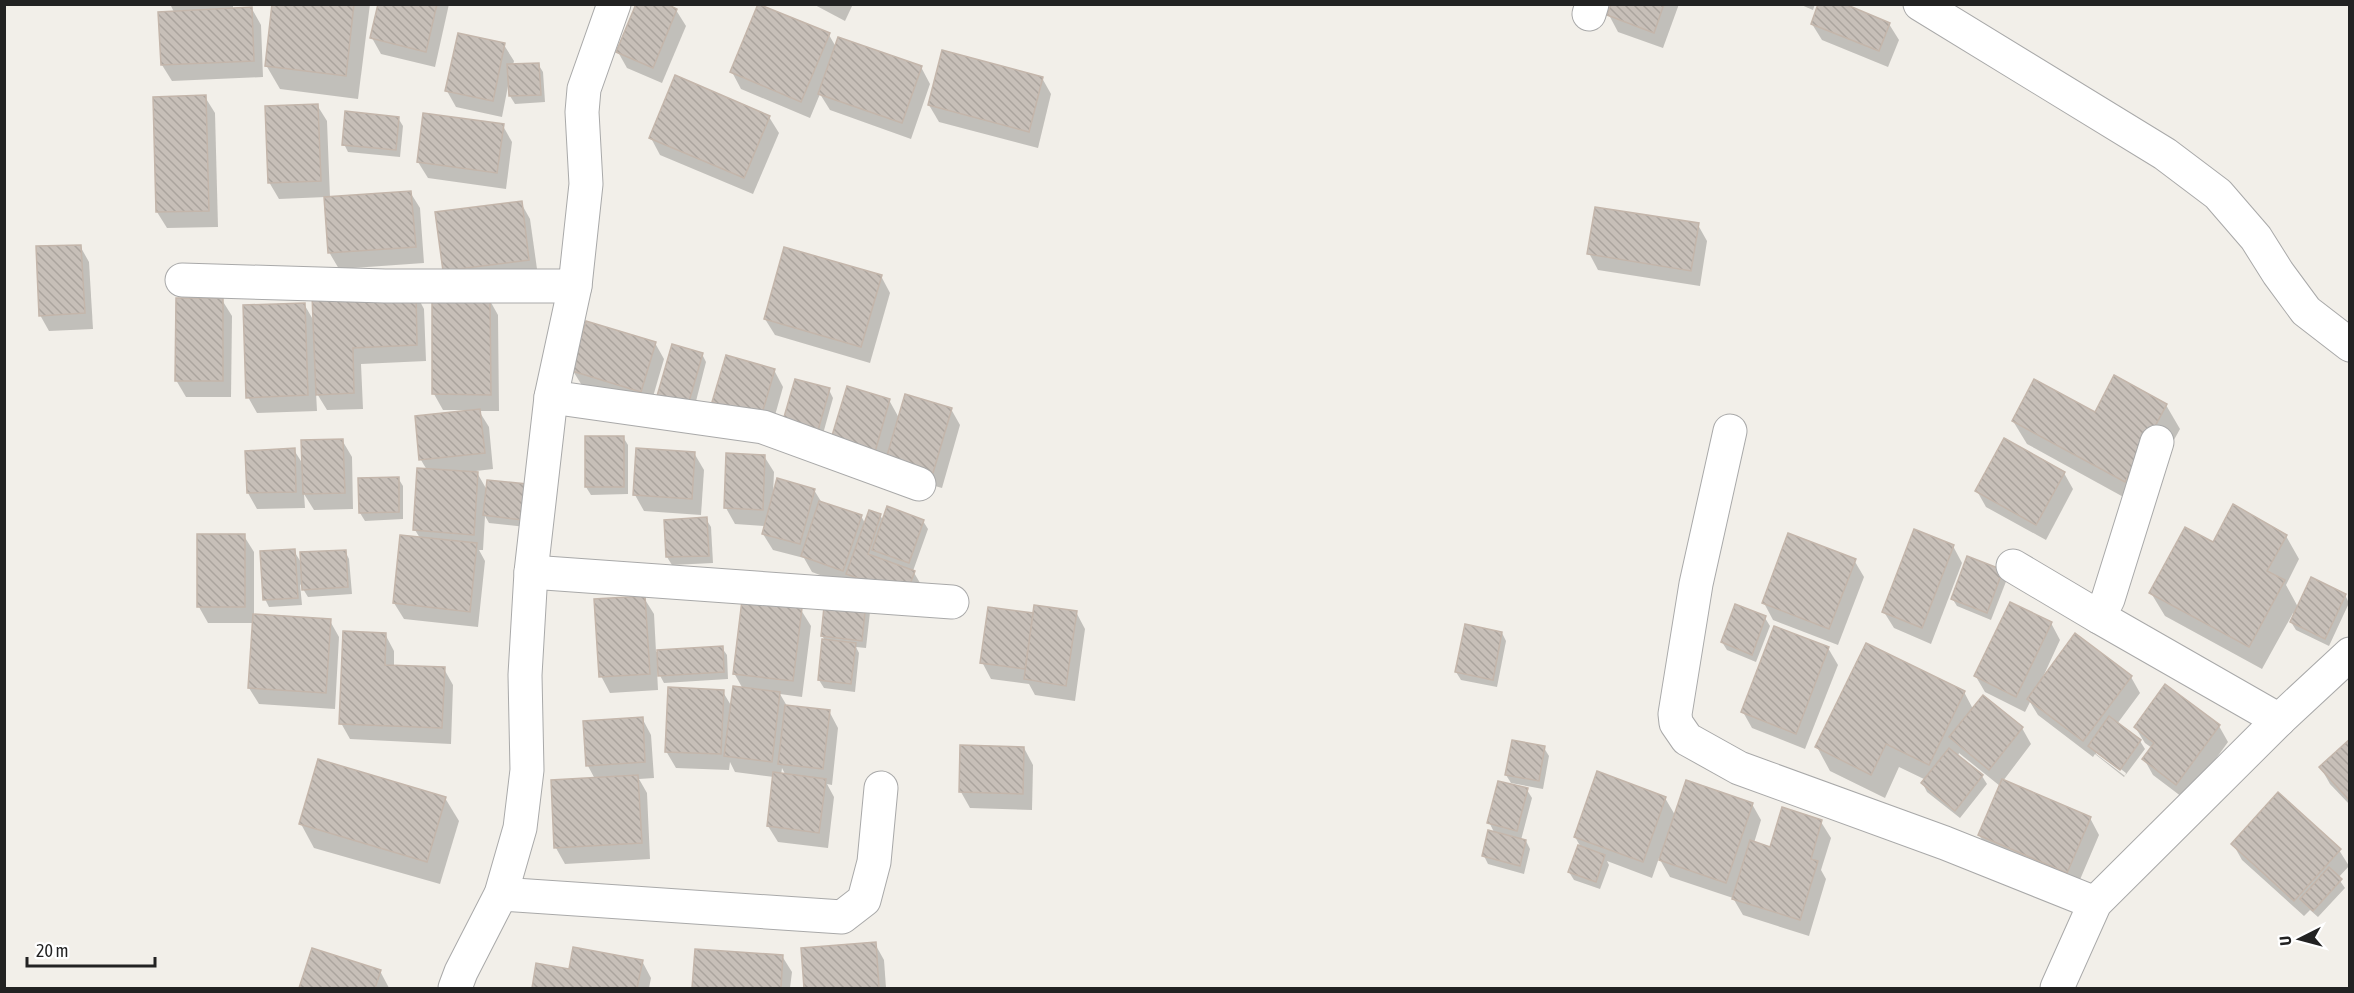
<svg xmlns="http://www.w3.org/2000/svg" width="2354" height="993" viewBox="0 0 2354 993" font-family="'Asap Condensed',sans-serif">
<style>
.shadow{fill:#0003;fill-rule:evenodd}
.building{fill:url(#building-back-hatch);stroke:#c4b6ab;stroke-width:1.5}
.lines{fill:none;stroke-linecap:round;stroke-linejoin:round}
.minor-casing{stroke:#a9a9a9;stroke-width:35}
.minor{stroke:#fff;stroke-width:33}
</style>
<defs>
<pattern id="building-back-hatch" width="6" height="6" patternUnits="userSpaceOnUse" patternTransform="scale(1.5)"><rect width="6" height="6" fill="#c7bfb8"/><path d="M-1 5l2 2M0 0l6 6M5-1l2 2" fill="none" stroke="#aba49e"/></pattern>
</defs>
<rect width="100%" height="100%" fill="#f2efe9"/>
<g class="shadow">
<path d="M170,4H233V10L252,9L261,25L263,77L172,81L162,65L174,12Z"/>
<path d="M274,4H370L358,99L280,89L266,65Z"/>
<path d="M380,4H449L435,67L381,54L372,38Z"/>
<path d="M813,4H853L845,21Z"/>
<path d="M1612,4H1679L1663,48L1618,32L1609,15Z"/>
<path d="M1799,4H1815L1813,10Z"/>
<path d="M676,10L686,26L662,83L627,68L618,52Z"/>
<path d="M1812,24H1889L1899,40L1888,67L1822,40Z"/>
<path d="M829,35L836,47L921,67L930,84L911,139L830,110L820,94L810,118L741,89L732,72Z"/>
<path d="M504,45L514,61L513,65L538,64L543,72L545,102L515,104L510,96L508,86L502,117L456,107L447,91Z"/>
<path d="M1042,78L1051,94L1038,148L939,122L929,105Z"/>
<path d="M205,97L215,113L218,227L167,228L157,212Z"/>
<path d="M317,105L327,121L330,198L410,192L420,208L424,263L339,269L329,252L326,197L279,199L269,182Z"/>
<path d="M769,117L779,133L753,194L660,155L651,138Z"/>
<path d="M398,118L403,126L400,157L348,152L344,144Z"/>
<path d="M503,126L512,142L506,189L428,178L418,162Z"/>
<path d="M521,203L530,219L538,276L444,270Z"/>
<path d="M1698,225L1707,241L1700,286L1598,270L1589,253Z"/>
<path d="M80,246L89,262L93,329L49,331L40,315Z"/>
<path d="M881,276L890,293L870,363L775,335L765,319Z"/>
<path d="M415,292L424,309L426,361L361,364L363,409L327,410L316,392L317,411L257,413L248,397L304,304L315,323Z"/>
<path d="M489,299L498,315L499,411H479L489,427L493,469L476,471L487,490L488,481L526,527L489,523L485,516L483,550H479L485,561L478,627L404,619L394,603L420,538L415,530L427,470L421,460L465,413L464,410H443L434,394Z"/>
<path d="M222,300L232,316L231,397H186L176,380Z"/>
<path d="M655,343L664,359L650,407L583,387L573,371Z"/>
<path d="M702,354L706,362L693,413L663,404Z"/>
<path d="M774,370L783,387L770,433L723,418L714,402Z"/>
<path d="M829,390L833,398L821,441L784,424Z"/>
<path d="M889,400L899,418L951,409L960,425L942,488L897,475L842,455Z"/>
<path d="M2166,405L2180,429L2138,505L2027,444L2013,421Z"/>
<path d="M623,437L628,445V494L591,495L586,487Z"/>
<path d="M342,440L352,457L353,509L314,510L304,494L305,508L257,509L248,493L246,452L294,450L304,466Z"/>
<path d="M694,453L704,470L701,515L644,511L635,495Z"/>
<path d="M764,456L774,472L773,494L814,490L822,503L861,516L865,523L880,515L884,522L923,521L928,529L913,571L923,588L852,587L812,572L804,558L773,550L763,534L765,526L735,524L726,508Z"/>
<path d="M2064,473L2073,489L2046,540L1986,507L1977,491Z"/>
<path d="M398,478L403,486V519L365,521L360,513Z"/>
<path d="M706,519L711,527L713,563L672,565L667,557L666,521Z"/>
<path d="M198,536H244L254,552V615L330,621L339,637L335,709L259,704L249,688L254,623H208L199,607Z"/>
<path d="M2286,536L2299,559L2286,585L2298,607L2345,595L2349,603L2329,646L2296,630L2291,622L2295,614L2293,613L2262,669L2165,616L2151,593Z"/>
<path d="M1953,546L1962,563L1931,644L1894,628L1884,612Z"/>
<path d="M294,551L302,564L345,551L349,559L352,594L308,597L300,584L302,605L269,607L265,599Z"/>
<path d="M1854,560L1864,577L1838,645L1773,620L1764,603Z"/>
<path d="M2002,571L2007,579L1991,620L1957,606L1952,598Z"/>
<path d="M644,598L654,614L656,652L722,648L727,655L728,679L664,683L657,670L658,690L610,693L601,676Z"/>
<path d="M826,599L870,612L866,648L856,647L859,653L855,692L824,688L819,680L825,641L822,635Z"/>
<path d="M801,610L811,626L802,697L780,694L787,706L829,711L838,728L832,785L827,784L834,797L828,848L778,842L768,826L774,777L735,772L730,762L729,770L676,768L666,751L723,692L732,707L743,689L734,673ZM782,768L786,776L781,775Z"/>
<path d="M1076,612L1085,629L1075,701L1035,695L1029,684L991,679L982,662L1035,614Z"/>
<path d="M1765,618L1770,626L1756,662L1727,650L1722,642Z"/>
<path d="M2051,623L2060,640L2042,679L2131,677L2140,693L2117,724L2140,741L2145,749L2124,777L2095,754L2093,757L2038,715L2030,702L2025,712L1985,692L1975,675ZM2096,750L2126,773L2125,776L2096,754Z"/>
<path d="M1502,633L1506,641L1497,687L1461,680L1456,672Z"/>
<path d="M385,634L394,651V667L444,669L453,685L451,744L350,739L341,723Z"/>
<path d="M1828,648L1838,665L1805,749L1752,728L1743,712Z"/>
<path d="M1964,692L1973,709L2022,728L2031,744L2003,781L2090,818L2099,835L2076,889L1989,851L1979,835L2000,786L1959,753L1958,756L1982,776L1987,784L1960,818L1927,792L1923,784L1926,780L1899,767L1885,798L1830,771L1817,747Z"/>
<path d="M642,718L651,735L654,778L639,779L647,793L650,859L565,864L556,848L552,781L595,779L588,766Z"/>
<path d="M2219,726L2228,742L2186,800L2153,775L2144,759L2152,748L2145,743L2135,727Z"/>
<path d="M2350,741V805L2330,784L2321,768Z"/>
<path d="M1024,748L1033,765L1032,810L970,808L961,792Z"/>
<path d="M1544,748L1549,756L1543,789L1511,783L1506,775Z"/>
<path d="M1527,790L1532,798L1521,840L1526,841L1530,849L1524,874L1488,864L1484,856L1495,834L1489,822Z"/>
<path d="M445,798L459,821L440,884L314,848L301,824Z"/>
<path d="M1665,798L1675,815L1752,804L1761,820L1754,843L1771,849L1821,822L1831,838L1821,870L1826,879L1809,936L1743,915L1733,898L1670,877L1659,858L1652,878L1607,861L1609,865L1600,889L1574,880L1569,872L1582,849L1575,837Z"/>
<path d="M2233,844L2339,850L2349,866L2338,878L2345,888L2318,917L2310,910L2304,916L2242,860Z"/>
<path d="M875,944L884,960L886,988H805L802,949Z"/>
<path d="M313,949L380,971L389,988H301Z"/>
<path d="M696,950L782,956L792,972L790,988H694Z"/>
<path d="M642,961L651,978L649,988H533L538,964L570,970Z"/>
</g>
<g class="building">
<path d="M272,4H354L346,76L265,66Z"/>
<path d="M378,4H437L426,52L370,38Z"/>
<path d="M636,4H667L677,9L653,68L616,52Z"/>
<path d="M758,4L830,33L801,102L730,72Z"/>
<path d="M1611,4H1664L1654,33L1607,15Z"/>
<path d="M1818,4H1845L1890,23L1879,51L1811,24Z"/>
<path d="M252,7L254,61L161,65L158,12Z"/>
<path d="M458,33L505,43L493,101L445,91Z"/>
<path d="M838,37L922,66L902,123L818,94Z"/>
<path d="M942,50L1043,77L1029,132L928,105Z"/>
<path d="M539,63L541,95L509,96L507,64Z"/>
<path d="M675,75L770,116L744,178L649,138Z"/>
<path d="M206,95L209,211L156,212L153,97Z"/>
<path d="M318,104L321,181L268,183L265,106Z"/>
<path d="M345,111L399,117L396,150L342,145Z"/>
<path d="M423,113L504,124L497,173L417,162Z"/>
<path d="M411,191L416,247L328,253L324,197Z"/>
<path d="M522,201L529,260L443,271L435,212Z"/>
<path d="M1595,207L1699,223L1691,271L1587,254Z"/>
<path d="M81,245L85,313L39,316L36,246Z"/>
<path d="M784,247L882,275L861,347L764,319Z"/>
<path d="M416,291L417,345L353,348L354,393L316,395L312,295Z"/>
<path d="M490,297L491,395L432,394V298Z"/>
<path d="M176,298H223V381H175Z"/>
<path d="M305,303L308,395L246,398L243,305Z"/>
<path d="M586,321L656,342L641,392L572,371Z"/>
<path d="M672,344L703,353L688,405L657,396Z"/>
<path d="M726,355L775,369L761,417L712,402Z"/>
<path d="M2114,375L2167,404L2125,482L2012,421L2034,379L2095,412Z"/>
<path d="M795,379L830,388L817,434L782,424Z"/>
<path d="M847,386L890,399L875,452L831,439Z"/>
<path d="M905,394L952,408L933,473L886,459Z"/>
<path d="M480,409L485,453L419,460L415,416Z"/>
<rect x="585" y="436" width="39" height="51"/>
<path d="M2004,438L2065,472L2036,525L1975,491Z"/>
<path d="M343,439L345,493L303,494L301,440Z"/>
<path d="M295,448L296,492L247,493L245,451Z"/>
<path d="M636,448L695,452L692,499L633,495Z"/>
<path d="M726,453L765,455L763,510L724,508Z"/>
<path d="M417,468L478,472L474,535L413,530Z"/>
<path d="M399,477V512L359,513L358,478Z"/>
<path d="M777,478L815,489L800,544L762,534Z"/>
<path d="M487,480L527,484L522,520L483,515Z"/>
<path d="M819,501L862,515L843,571L801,556Z"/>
<path d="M2233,504L2287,535L2267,571L2285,580L2249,647L2149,593L2185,527L2213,542Z"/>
<path d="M887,506L924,520L909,563L872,550Z"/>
<path d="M869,510L881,514L868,554L915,571L906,595L846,574Z"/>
<path d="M707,517L709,556L666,557L664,520Z"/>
<path d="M1914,529L1954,545L1922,628L1882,612Z"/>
<path d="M1788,533L1856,559L1829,629L1762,603Z"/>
<rect x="197" y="534" width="48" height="73"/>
<path d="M400,535L477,543L470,612L393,603Z"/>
<path d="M295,549L298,598L263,600L260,551Z"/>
<path d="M346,550L348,587L302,590L300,552Z"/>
<path d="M1967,556L2003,570L1987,613L1951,599Z"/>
<path d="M2311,577L2346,594L2325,639L2290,622Z"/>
<path d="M645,596L650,674L599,677L594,599Z"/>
<path d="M825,597L866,602L862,641L821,636Z"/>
<path d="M742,600L802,608L793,681L733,674Z"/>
<path d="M2010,602L2052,622L2016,697L1974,676Z"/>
<path d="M1735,604L1766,616L1752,655L1721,642Z"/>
<path d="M1034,605L1077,611L1066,686L1024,679Z"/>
<path d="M988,607L1033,613L1025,669L980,663Z"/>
<path d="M253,614L331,619L326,693L248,688Z"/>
<path d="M1465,624L1502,632L1493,680L1455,672Z"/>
<path d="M1774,626L1829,647L1796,734L1741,712Z"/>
<path d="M343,631L386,633L385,665L445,667L442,728L339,724Z"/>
<path d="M2075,633L2132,676L2083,741L2027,699Z"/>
<path d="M822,639L856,643L851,684L818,680Z"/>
<path d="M1866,643L1965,691L1929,765L1886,744L1871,775L1815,747Z"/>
<path d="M723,646L724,672L658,676L657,650Z"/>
<path d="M2165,684L2220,725L2176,785L2142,759L2154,743L2134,727Z"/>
<path d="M733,686L780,692L772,762L724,756Z"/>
<path d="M668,687L724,690L721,754L665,752Z"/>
<path d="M1983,695L2023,727L1989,770L1949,737Z"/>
<path d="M785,705L830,710L823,769L778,764Z"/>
<path d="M2109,716L2141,740L2120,770L2088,746Z"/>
<path d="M643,717L645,762L586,766L583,721Z"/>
<path d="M2350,739V801L2319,767Z"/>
<path d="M1512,740L1545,746L1539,781L1505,775Z"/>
<path d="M960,745L1024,747L1023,794L959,792Z"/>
<path d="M1949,748L1983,775L1955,811L1921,783Z"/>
<path d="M318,759L446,797L427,862L299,824Z"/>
<path d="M1597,771L1666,797L1643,862L1574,837Z"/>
<path d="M773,772L826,779L819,833L767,826Z"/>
<path d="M638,775L642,843L554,848L551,780Z"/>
<path d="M2002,779L2091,817L2067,873L1978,835Z"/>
<path d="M1686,780L1753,803L1726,883L1659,860Z"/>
<path d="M1498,781L1528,788L1517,831L1487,823Z"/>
<path d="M2278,792L2341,849L2294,901L2231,844Z"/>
<path d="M1782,807L1822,820L1811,859L1818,861L1800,920L1732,899L1750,840L1770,847Z"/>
<path d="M1488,830L1526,840L1520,866L1482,856Z"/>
<path d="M1578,845L1605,855L1596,882L1568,872Z"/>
<path d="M2329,867L2342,879L2313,911L2300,899Z"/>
<path d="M876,942L879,988H804L801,948Z"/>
<path d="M573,947L643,960L637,988H532L536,963L569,969Z"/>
<path d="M312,948L381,970L375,988H299Z"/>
<path d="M695,949L783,955L781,988H692Z"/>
</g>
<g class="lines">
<g class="minor-casing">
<g id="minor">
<path d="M1920,4L2165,154L2218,194L2256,238L2278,273L2306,311L2350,345"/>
<path d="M1589,14L1592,4"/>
<path d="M182,280L385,286H575"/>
<path d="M551,397L763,427L919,484"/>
<path d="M1730,431L1696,584L1675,714L1676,723L1687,739L1739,768L1945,843L2095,903"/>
<path d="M2157,442L2108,599L2099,617L2279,720"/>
<path d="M2013,566L2099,617"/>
<path d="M531,572L952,602"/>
<path d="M501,894L842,917L864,900L874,862L881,788"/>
<path d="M455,988L461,972L501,894L520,828L527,770L525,675L531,572L551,397L575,286L586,184L582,112L584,89L614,4"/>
<path d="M2057,988L2095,903L2279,720L2350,654"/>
</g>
</g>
<use href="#minor" class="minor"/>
</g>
<rect width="2354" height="993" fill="none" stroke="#222222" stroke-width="12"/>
<g transform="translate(2300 939) rotate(264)" stroke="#ffffff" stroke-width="4.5" paint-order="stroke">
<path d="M0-4.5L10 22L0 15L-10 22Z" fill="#222222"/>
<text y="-9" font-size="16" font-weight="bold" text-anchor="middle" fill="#222222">U</text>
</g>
<path d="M27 957v9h128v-9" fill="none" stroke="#222222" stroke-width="3"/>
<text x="36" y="957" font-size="18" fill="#222222" stroke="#ffffff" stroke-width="4.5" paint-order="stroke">20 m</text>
</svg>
